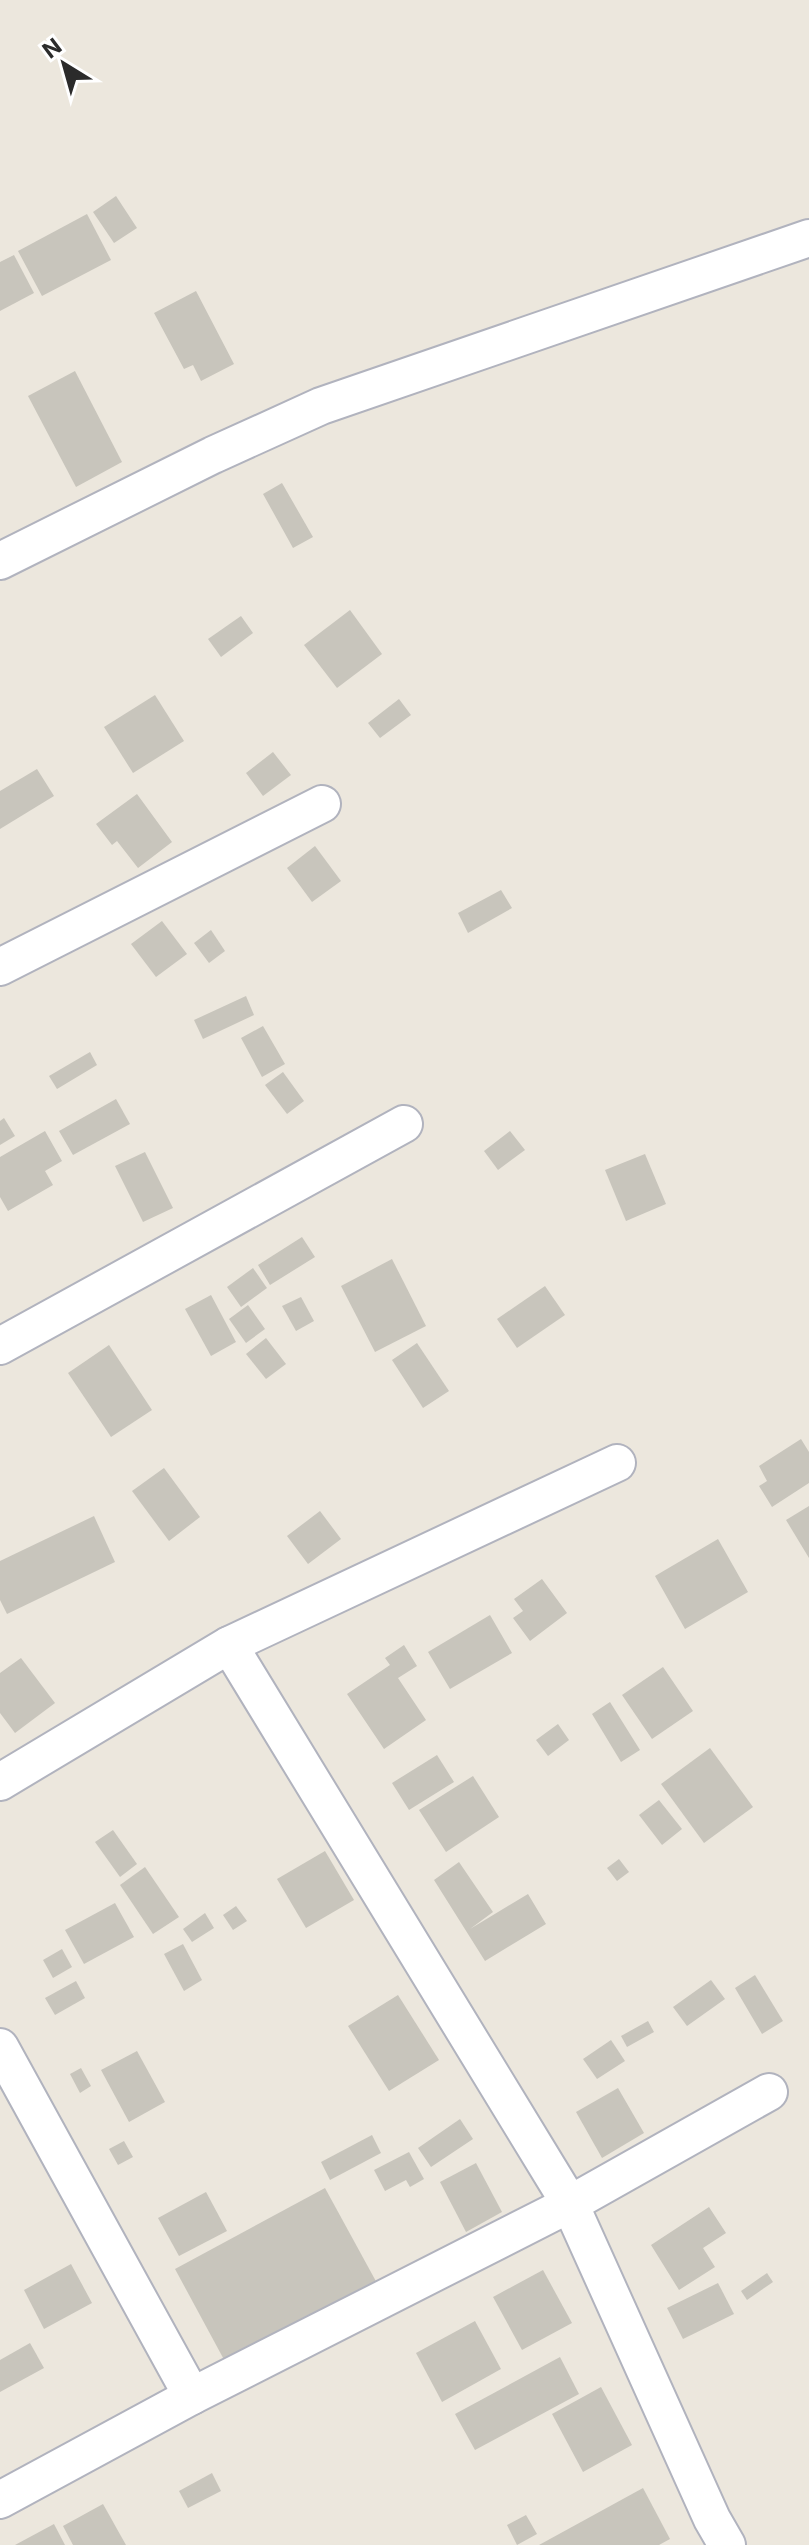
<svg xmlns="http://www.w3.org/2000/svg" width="809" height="2545" viewBox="0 0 809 2545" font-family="Inter,sans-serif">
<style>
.building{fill:#c8c5bc}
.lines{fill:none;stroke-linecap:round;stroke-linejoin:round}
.minor-casing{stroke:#b1b3be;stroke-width:40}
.minor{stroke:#fff;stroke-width:36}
</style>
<rect width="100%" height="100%" fill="#ece7dd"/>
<g class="building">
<path d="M116,196L137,228L114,243L93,212Z"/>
<path d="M87,214L111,260L42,296L18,251Z"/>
<path d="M14,255L34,293L0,311V262Z"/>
<path d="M196,291L234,364L201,381L193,365L184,369L154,313Z"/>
<path d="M75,371L122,462L76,487L28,396Z"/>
<path d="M282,483L313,537L293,548L263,494Z"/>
<path d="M350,610L382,654L337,688L304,645Z"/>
<path d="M241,616L253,633L221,657L208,639Z"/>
<path d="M155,695L184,741L133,773L104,727Z"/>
<path d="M399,699L411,715L380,738L368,723Z"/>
<path d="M273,752L291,775L263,796L246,773Z"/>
<path d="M37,769L54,796L0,829V791Z"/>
<path d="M137,794L172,842L138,868L117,841L112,845L96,824Z"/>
<path d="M315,846L341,881L312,902L287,868Z"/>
<path d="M501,890L512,908L468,933L458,913Z"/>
<path d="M162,921L187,954L156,977L131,944Z"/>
<path d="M211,930L225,951L209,963L194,943Z"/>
<path d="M246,996L254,1015L203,1039L194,1020Z"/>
<path d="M263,1026L285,1064L262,1077L241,1038Z"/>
<path d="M90,1052L97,1065L57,1089L49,1076Z"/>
<path d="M283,1072L304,1101L287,1114L265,1085Z"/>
<path d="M116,1099L130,1124L73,1155L59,1131Z"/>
<path d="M4,1118L15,1136L0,1145V1121Z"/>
<path d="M45,1131L62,1161L45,1171L53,1185L8,1211L0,1197V1157Z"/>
<path d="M510,1131L525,1150L498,1170L484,1151Z"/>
<path d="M145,1152L173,1208L143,1222L115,1166Z"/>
<path d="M645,1154L666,1204L626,1221L605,1170Z"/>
<path d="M302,1237L315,1257L270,1285L258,1265Z"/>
<path d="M392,1259L426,1326L375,1352L341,1286Z"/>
<path d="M253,1268L267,1288L241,1307L227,1287Z"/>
<path d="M545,1286L565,1315L517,1348L497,1319Z"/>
<path d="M211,1295L236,1342L211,1356L185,1309Z"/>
<path d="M301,1297L314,1321L296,1331L282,1306Z"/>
<path d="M248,1305L265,1329L246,1343L229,1319Z"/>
<path d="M266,1338L286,1364L266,1379L246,1354Z"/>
<path d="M417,1343L449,1391L423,1408L392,1360Z"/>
<path d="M109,1345L152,1410L111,1437L68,1373Z"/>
<path d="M801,1439L809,1452V1483L772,1507L759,1486L767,1481L759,1466Z"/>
<path d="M164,1468L200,1517L169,1541L132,1491Z"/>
<path d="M809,1506V1558L786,1520Z"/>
<path d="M320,1511L341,1539L308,1564L287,1536Z"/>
<path d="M94,1516L115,1562L7,1614L0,1600V1561Z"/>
<path d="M718,1539L748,1592L685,1629L655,1576Z"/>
<path d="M542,1579L567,1613L530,1641L513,1618L523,1611L514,1599Z"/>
<path d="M490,1615L512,1653L450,1689L428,1652Z"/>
<path d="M404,1645L417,1666L398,1678L426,1720L384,1749L347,1694L390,1665L385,1658Z"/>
<path d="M21,1658L55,1703L15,1733L0,1713V1673Z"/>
<path d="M663,1667L693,1711L652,1739L622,1695Z"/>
<path d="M610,1702L640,1750L621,1762L592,1714Z"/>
<path d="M558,1724L569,1740L548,1756L536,1740Z"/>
<path d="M710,1748L753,1807L704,1843L661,1784Z"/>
<path d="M437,1755L454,1782L409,1810L392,1783Z"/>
<path d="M473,1776L499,1817L446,1852L419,1810Z"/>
<path d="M659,1800L682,1829L662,1845L639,1815Z"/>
<path d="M113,1830L137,1864L120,1877L95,1842Z"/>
<path d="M325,1851L354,1900L306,1928L277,1879Z"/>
<path d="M619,1859L629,1872L617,1881L607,1868Z"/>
<path d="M459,1862L493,1912L470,1929L528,1894L546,1924L485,1961L434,1880Z"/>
<path d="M145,1867L179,1917L153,1934L120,1885Z"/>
<path d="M115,1903L134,1937L84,1964L65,1930Z"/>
<path d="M236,1906L247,1921L233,1930L223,1915Z"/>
<path d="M205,1913L214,1928L192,1942L183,1929Z"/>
<path d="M183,1944L202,1980L184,1991L164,1954Z"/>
<path d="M62,1949L72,1967L53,1978L43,1960Z"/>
<path d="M755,1975L783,2021L762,2034L735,1988Z"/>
<path d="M711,1980L725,1999L687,2026L673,2007Z"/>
<path d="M76,1981L85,1998L55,2015L45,1998Z"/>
<path d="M398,1995L439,2060L389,2091L348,2026Z"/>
<path d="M648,2021L654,2032L627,2047L621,2036Z"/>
<path d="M611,2040L625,2061L597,2079L583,2059Z"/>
<path d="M137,2051L165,2102L129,2122L101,2070Z"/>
<path d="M81,2068L91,2086L80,2093L70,2074Z"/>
<path d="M618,2088L644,2133L602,2158L576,2112Z"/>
<path d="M460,2119L473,2139L431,2167L418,2148Z"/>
<path d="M372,2135L381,2153L330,2180L321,2162Z"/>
<path d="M124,2141L133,2157L118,2165L109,2149Z"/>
<path d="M409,2152L424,2179L410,2187L406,2180L385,2191L374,2170Z"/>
<path d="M476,2163L502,2212L466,2232L440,2182Z"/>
<path d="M325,2188L378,2285L228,2367L175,2269Z"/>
<path d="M206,2192L227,2231L179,2256L158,2218Z"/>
<path d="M709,2207L726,2233L703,2248L715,2267L679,2290L651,2245Z"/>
<path d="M71,2264L92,2303L44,2329L24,2290Z"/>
<path d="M543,2270L572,2323L522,2350L493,2297Z"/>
<path d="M767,2273L773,2282L747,2300L741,2291Z"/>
<path d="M718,2283L734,2314L683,2339L667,2308Z"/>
<path d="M475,2321L501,2369L442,2402L416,2353Z"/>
<path d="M30,2343L44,2368L0,2392V2360Z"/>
<path d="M560,2357L579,2394L475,2450L455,2414Z"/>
<path d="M601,2387L632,2445L583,2472L552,2414Z"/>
<path d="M212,2473L221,2491L188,2508L179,2491Z"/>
<path d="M643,2488L670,2539L659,2545H539Z"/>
<path d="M103,2504L126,2545H73L63,2526Z"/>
<path d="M526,2515L537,2534L517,2545L507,2525Z"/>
<path d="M54,2524L65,2545H15Z"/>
</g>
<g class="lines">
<g class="minor-casing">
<g id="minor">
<path d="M0,561L213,455L321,406L809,238"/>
<path d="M0,967L322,804"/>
<path d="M0,1346L404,1124"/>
<path d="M229,1645L570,2204L712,2519L727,2545"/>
<path d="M0,1782L229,1645L617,1463"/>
<path d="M0,2047L192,2396"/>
<path d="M0,2500L192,2396L570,2204L769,2092"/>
</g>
</g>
<use href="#minor" class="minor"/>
</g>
<g transform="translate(64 64) rotate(323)" stroke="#ffffff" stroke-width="6" paint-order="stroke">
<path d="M0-6L14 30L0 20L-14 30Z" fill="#2b2b2b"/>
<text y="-12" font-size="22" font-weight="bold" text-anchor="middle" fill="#2b2b2b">N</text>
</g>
</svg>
